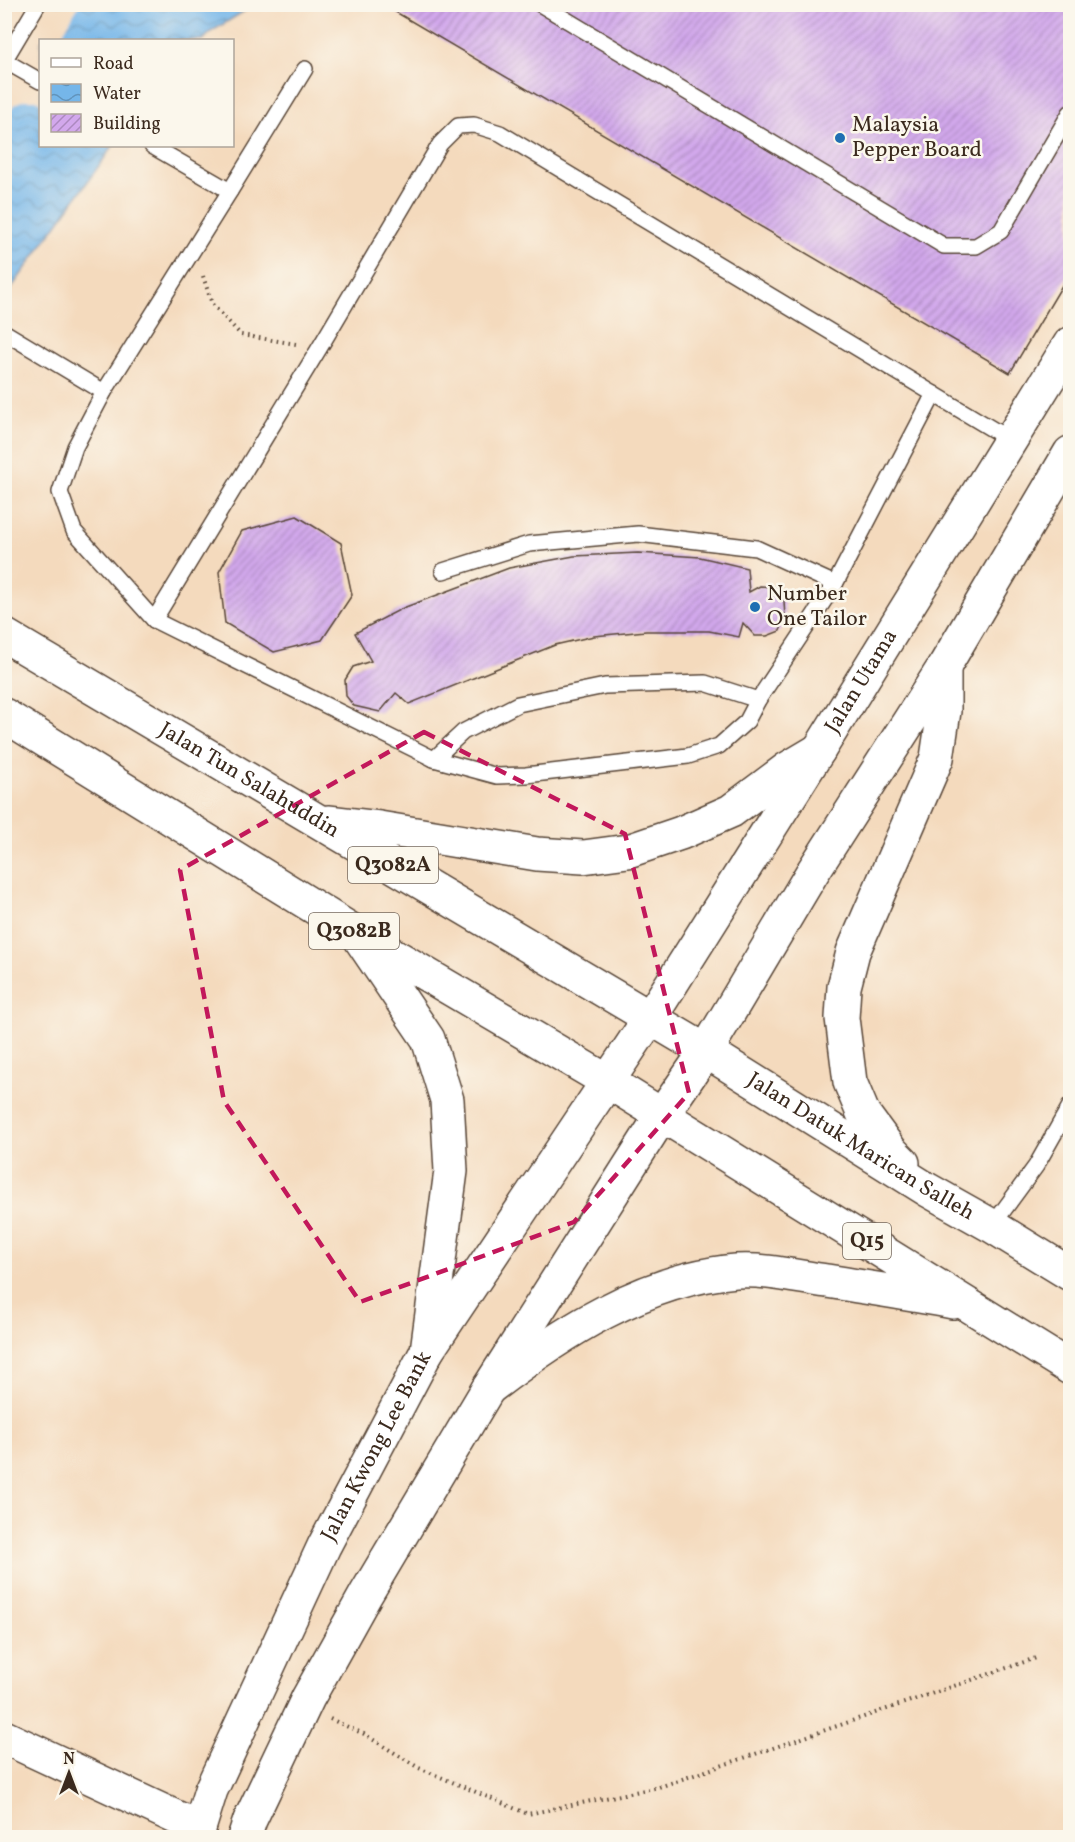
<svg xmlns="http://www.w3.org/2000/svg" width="1075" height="1842" viewBox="0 0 1075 1842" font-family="Vollkorn,serif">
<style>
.water{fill:url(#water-waves);stroke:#587084;stroke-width:1.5}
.pier{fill:#f4dabd}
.building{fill:url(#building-hatch)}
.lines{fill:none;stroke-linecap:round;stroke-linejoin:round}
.service-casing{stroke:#574436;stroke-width:18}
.tertiary-casing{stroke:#574436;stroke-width:36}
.secondary-casing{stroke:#574436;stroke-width:36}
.trunk-casing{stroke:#574436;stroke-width:36}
.path{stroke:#574436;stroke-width:4;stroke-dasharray:1.5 4.5;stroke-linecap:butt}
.service{stroke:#fff;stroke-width:15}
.tertiary{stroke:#fff;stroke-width:33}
.secondary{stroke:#fff;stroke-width:33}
.trunk{stroke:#fff;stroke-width:33}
.marked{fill:none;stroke:#c2185b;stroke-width:4.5;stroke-dasharray:12 8;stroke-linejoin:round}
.poi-dot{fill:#1f6fb2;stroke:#fbf7ec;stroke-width:2}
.labels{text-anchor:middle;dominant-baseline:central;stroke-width:5;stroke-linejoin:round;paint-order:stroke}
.shield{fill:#fbf7ec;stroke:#75685c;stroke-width:1.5}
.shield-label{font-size:21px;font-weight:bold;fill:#3b2a1e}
.poi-label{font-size:22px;fill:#3b2a1e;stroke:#fbf7ec;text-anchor:start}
.street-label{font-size:22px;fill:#3b2a1e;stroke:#fbf7ec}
</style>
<defs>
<pattern id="water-waves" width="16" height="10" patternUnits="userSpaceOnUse" patternTransform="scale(1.5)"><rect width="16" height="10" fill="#75b6e9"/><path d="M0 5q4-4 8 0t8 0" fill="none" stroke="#6194bc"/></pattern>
<pattern id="building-hatch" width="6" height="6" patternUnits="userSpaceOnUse" patternTransform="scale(1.5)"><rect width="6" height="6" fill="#d2a8ec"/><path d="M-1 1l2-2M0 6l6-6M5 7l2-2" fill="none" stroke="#ac89bf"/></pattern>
</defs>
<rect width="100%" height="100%" fill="#fbf7ec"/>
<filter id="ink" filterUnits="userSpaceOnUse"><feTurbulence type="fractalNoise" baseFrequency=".0167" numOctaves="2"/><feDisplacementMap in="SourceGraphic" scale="12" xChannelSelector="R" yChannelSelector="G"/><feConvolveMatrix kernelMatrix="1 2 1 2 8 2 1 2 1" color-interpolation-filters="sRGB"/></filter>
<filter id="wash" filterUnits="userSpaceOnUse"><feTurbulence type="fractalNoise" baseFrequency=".008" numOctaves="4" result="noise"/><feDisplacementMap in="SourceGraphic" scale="24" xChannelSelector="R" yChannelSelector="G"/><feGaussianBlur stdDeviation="1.35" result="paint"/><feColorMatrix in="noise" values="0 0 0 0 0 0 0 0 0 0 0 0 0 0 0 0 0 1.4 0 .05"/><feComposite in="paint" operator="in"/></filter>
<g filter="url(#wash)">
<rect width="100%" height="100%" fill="#f4dabd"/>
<path class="water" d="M5,5H254L212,31L203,40H40V146H113L5,297Z"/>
<path class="pier" d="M11,5H79L59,40H40V103L36,100H24L15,104L4,118L5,16Z"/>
<g id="blocks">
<g class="building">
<path d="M382,4H1070V272L1010,373Z"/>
<path d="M297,516L341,543L352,595L322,640L274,652L225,623L219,572L242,531Z"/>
<path d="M638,553L700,557L747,568L749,592L760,586L774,587L784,601L785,618L780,631L767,636H755L743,623L739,637L709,631H646L594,636L555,645L409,704L396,693L380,712L354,706L346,696L345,680L353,667L371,661L355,633L403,608L509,568L574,556Z"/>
</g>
</g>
</g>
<g filter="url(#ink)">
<use href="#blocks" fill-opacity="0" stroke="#574436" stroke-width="1.5"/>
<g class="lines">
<g class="service-casing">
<g id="service">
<path d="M540,4L944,246H976L1001,231L1070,113"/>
<path d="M4,61L38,4"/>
<path d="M5,61L40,81"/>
<path d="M305,69L230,191L104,392L75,447L60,492L74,531L154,620L434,759L497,776L526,775L688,756L719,746L747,721L758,700L835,584L934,394"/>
<path d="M152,146L230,191"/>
<path d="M4,332L104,392"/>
<path d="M443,571L529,544L638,534L756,548L835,584"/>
<path d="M154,620L320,347L440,144L458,126L474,125L500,133L1012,441"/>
<path d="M434,759L463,732L518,704L605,686L705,683L758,700"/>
<path d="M992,1226L1036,1166L1070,1106"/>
</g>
</g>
<g class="tertiary-casing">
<path id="tertiary" d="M4,1737L199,1828"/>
</g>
<g class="secondary-casing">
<g id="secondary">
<path id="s1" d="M196,1838L211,1790L324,1546L427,1351L650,1018L819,750L1070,344"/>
<path d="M244,1838L250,1820L308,1698L366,1594L488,1389L662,1115L706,1051L812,873L944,667L1070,453"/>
</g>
</g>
<g class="trunk-casing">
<g id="trunk">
<path id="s2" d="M4,635L706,1051L928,1190L992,1226L1070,1274"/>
<path d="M4,715L356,933L607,1081L1070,1368"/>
<path d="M328,822L379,828L537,854L583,857L628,851L681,833L731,811L787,769L819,750"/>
<path d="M361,940L428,1039L447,1100L451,1171L427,1351"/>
<path d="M903,1163L891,1151L863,1113L850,1082L842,1018L844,987L853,952L937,758L944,711V667"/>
<path d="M488,1389C560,1334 643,1279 736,1271C766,1269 797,1277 827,1281C869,1288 911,1294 953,1302"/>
</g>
</g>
<g class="path">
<path d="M203,276L212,304L241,335L296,344"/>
<path d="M330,1719L364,1734L419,1768L528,1814L659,1787L1036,1658"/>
</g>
<use href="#service" class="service"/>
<use href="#tertiary" class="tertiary"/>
<use href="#secondary" class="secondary"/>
<use href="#trunk" class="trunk"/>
</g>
</g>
<path class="marked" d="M424,732L625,834L689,1093L574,1222L360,1302L224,1101L180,870Z"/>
<g class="poi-dot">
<circle cx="840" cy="138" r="6"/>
<circle cx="755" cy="607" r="6"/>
</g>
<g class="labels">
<g class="shield">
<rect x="348" y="847" width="90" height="36" rx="4.5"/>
<rect x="309" y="913" width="90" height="36" rx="4.5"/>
<rect x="843" y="1223" width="48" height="36" rx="4.5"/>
</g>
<g class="shield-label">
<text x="393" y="865">Q3082A</text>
<text x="354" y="931">Q3082B</text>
<text x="867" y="1241">Q15</text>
</g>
<g class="poi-label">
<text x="852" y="125">Malaysia<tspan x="852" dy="25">Pepper Board</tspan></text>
<text x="767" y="594">Number<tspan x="767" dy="25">One Tailor</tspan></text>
</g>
<g class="street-label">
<text stroke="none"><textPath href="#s1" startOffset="1338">Jalan Utama</textPath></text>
<text stroke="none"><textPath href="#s2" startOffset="285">Jalan Tun Salahuddin</textPath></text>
<text stroke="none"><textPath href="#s2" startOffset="998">Jalan Datuk Marican Salleh</textPath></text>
<text stroke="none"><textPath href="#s1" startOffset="432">Jalan Kwong Lee Bank</textPath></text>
</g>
</g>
<rect width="1075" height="1842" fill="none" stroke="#fbf7ec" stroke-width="24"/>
<rect x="39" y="39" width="195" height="108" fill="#fbf7ec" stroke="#aea59a" stroke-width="1.5"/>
<rect x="51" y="58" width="30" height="9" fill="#ffffff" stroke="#aea59a" stroke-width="1.5"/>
<text x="93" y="69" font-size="18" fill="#3b2a1e">Road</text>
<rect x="51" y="84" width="30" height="18" fill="url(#water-waves)" stroke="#aea59a" stroke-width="1.5"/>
<text x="93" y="99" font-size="18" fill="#3b2a1e">Water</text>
<rect x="51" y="114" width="30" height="18" fill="url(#building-hatch)" stroke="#aea59a" stroke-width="1.5"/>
<text x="93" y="129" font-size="18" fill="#3b2a1e">Building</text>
<g transform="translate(69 1773)" stroke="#fbf7ec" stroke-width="4.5" paint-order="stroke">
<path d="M0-4.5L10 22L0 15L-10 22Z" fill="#3b2a1e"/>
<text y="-9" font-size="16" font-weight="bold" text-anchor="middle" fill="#3b2a1e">N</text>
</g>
</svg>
